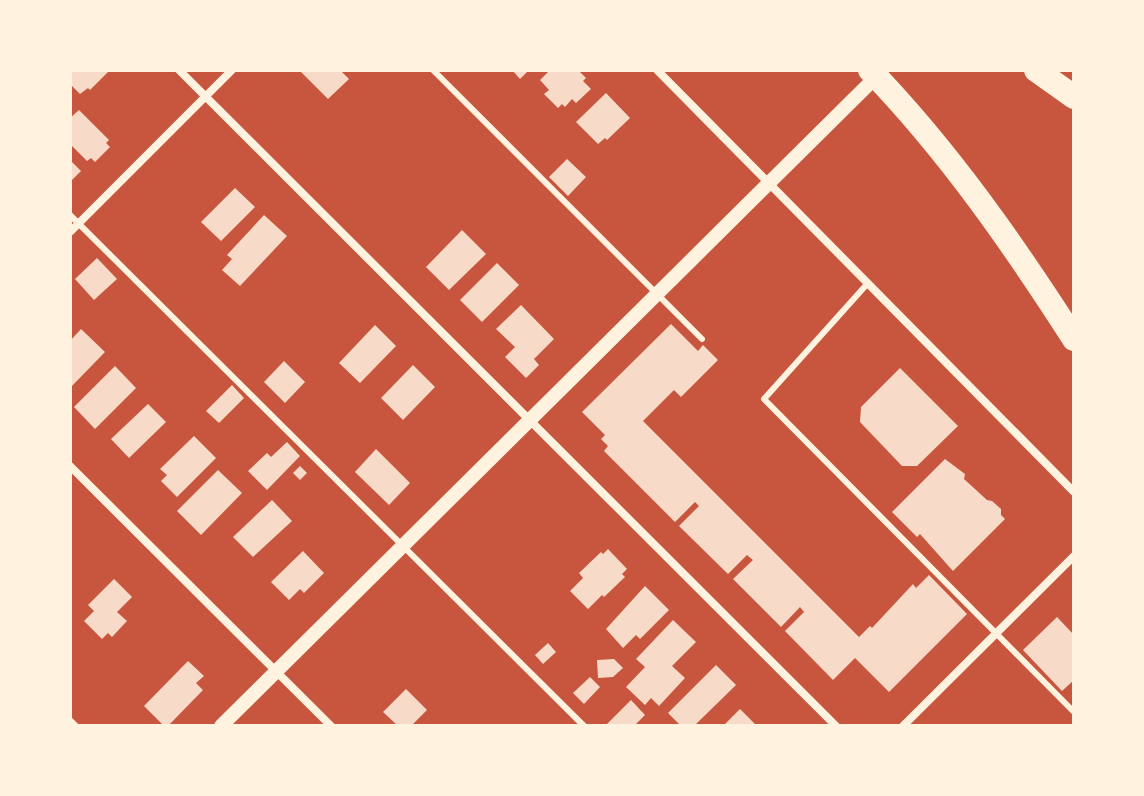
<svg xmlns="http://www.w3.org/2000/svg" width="1144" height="796" viewBox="0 0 1144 796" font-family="Helvetica,sans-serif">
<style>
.building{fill:#f7dbc8}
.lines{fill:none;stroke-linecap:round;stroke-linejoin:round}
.service{stroke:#fff3e0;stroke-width:6}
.minor{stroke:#fff3e0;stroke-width:8}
.tertiary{stroke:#fff3e0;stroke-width:14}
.motorway{stroke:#fff3e0;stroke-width:24}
</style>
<rect width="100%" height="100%" fill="#c8553d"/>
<g class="building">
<path d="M73,70H110L90,90L88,88L80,94L70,84V73Z"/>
<path d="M299,70H340L349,79L328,99Z"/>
<path d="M512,70H529L520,79Z"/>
<path d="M550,70H578L586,78L583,81L591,89L576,103L572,99L565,107L562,104L558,108L544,94L549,90L540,80Z"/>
<path d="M606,93L630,118L607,140L605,138L598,144L576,122Z"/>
<path d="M79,110L109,140L106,143L110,147L95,162L91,158L87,161L70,144V118Z"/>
<path d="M567,159L586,177L568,196L549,177Z"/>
<path d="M70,160L81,171L70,182Z"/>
<path d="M235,188L255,207L221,241L201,222Z"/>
<path d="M264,215L287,236L240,286L222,270L232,259L227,255Z"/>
<path d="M462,230L486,254L449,290L426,267Z"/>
<path d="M97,258L117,279L94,300L75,279Z"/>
<path d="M497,263L519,285L482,322L460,300Z"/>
<path d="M521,305L554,339L534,359L539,365L526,378L505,357L515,347L496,329Z"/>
<path d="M671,324L698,351L703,345L718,360L681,397L674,390L643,421L859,637L870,626L872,628L913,584L916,588L929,575L967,614L889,692L855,658L833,680L785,631L804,612L800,607L781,627L733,579L753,560L747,555L728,574L679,526L699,506L695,502L675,522L604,451L608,446L601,439L605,435L582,412Z"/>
<path d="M375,325L396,346L360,383L339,363Z"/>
<path d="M81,329L105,352L70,388V341Z"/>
<path d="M284,361L305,382L285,403L264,382Z"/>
<path d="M413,365L435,387L403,420L381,398Z"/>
<path d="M115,366L136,388L95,429L74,407Z"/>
<path d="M900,368L958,426L917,466H902L860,422L861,407Z"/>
<path d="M232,385L244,398L219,423L206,411Z"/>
<path d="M148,404L166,422L129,458L111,439Z"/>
<path d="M194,436L216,458L177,497L161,481L167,475L160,469Z"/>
<path d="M287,442L300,456L267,490L248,471L267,453L271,457Z"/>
<path d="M376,449L410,483L389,505L355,472Z"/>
<path d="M945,459L965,474L964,479L987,500L992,501L1001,509V515L1005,519L953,571L920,534L917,537L892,512Z"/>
<path d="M300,466L307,473L300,480L293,473Z"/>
<path d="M218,470L242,493L201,535L177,511Z"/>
<path d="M272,500L292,521L253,557L233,537Z"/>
<path d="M608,549L627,569L622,574L625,577L604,597L602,595L588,609L570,591L583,578L579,573L601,552L603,554Z"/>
<path d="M303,551L324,573L304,593L300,589L289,600L271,582Z"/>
<path d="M114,579L132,597L117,612L127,621L112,637L108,633L102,639L84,621L94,611L88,605Z"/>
<path d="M645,586L669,610L640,639L636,635L623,648L606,629Z"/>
<path d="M1057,617L1074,635V680L1062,691L1023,650Z"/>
<path d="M673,620L696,642L672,666L685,678L659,706L651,698L645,705L626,687L645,667L636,659Z"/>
<path d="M548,643L556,652L543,664L535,655Z"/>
<path d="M614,659L623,668L613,677L598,678L597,660Z"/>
<path d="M188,661L204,676L196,683L203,690L168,726H164L144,706Z"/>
<path d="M716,665L736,685L694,726H681L668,713Z"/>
<path d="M590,677L600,687L584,704L573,693Z"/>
<path d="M406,689L427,710L411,726H398L383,712Z"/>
<path d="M631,700L645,715L634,726H605Z"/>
<path d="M740,709L757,726H723Z"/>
</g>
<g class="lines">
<g class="service">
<path d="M433,70L702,339"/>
<path d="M70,215L584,726"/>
<path d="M868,283L764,399L1074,712"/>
<path d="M70,720L76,726"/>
</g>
<g class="minor">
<path d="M179,70L836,726"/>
<path d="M657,70L1074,492"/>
<path d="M70,232L232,70"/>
<path d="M70,466L331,726"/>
<path d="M903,726L1074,556"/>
</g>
<path class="tertiary" d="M221,726L880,73"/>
<g class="motorway">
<path d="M870,70C949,152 1013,244 1074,339"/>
<path d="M1036,70L1074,97"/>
</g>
</g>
<rect width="1144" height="796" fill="none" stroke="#fff3e0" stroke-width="144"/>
</svg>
